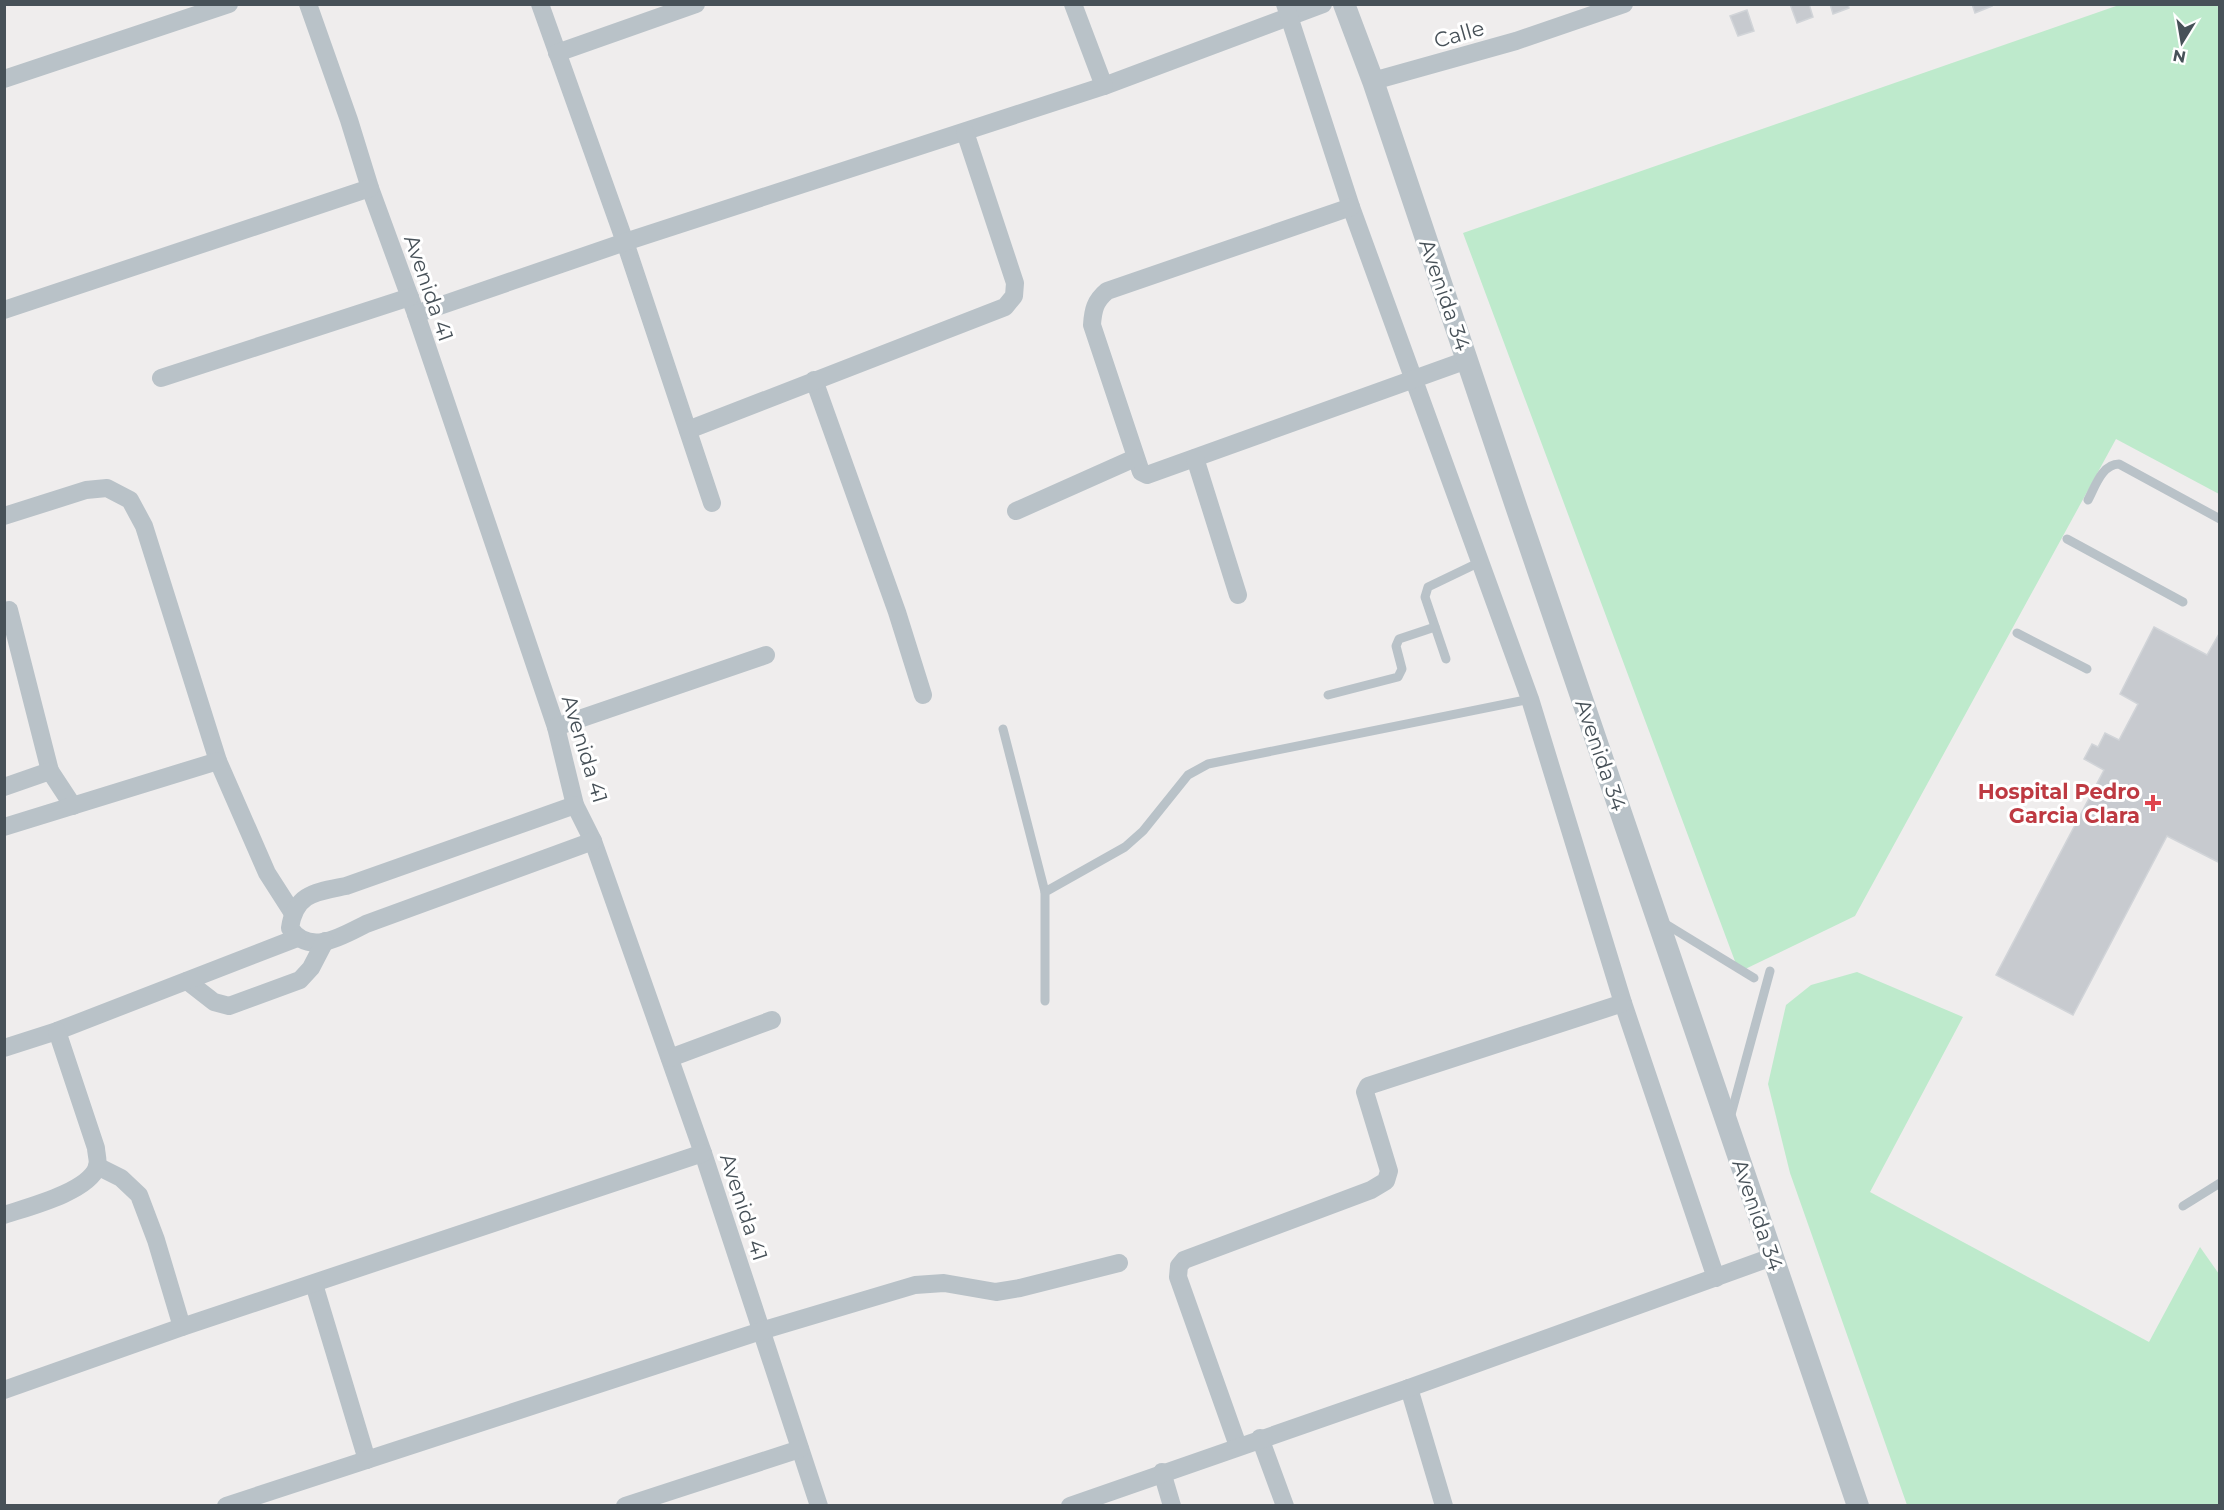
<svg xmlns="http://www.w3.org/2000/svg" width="2224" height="1510" viewBox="0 0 2224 1510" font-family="Montserrat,sans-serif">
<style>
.green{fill:#beeacc}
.building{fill:#c7cacf;stroke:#d1d4d8;stroke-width:1.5}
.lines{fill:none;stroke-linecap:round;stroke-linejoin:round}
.service{stroke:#b9c2c8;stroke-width:9}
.minor{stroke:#b9c2c8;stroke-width:18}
.tertiary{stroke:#b9c2c8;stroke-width:22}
.health-dot{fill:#e0444e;stroke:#fff;stroke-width:2}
.labels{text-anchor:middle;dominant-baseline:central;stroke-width:6;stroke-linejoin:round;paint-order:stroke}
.street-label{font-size:21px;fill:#475158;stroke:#fff}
.health-label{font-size:21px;font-weight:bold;fill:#be3a42;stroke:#fff;text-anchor:end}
</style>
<rect width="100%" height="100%" fill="#efeded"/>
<g class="green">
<path d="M2119,5H2219V494L2116,439L1855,916L1739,972L1463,233Z"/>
<path d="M1857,972L1963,1017L1870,1192L2149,1342L2200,1247L2219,1274V1505H1907L1790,1173L1768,1084L1786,1005L1811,985Z"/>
</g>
<g class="building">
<path d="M1790,4H1809L1813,17L1797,23Z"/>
<path d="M1830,4H1848L1849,8L1833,14Z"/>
<path d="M1972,4H1991L1992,6L1975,13Z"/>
<path d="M1747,10L1754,31L1738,36L1730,16Z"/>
<path d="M2154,627L2207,655L2220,632V863L2167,836L2073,1015L1996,975L2104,770L2084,759L2092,744L2098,747L2105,733L2119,740L2138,704L2120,694Z"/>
</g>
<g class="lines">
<g class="service">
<path d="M2088,500C2095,487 2102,464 2119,464L2220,519"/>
<path d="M2067,539L2183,602"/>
<path d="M2017,633L2087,669"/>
<path d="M1446,659L1425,597L1428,587L1480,562"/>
<path d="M1328,695L1398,677L1402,669L1396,646L1399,639L1435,627"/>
<path d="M1003,729L1045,892"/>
<path d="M1664,923L1754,978"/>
<path d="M1045,1001V892L1125,847L1143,831L1188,775L1208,764L1530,699"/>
<path d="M1730,1118L1770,971"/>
<path d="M2183,1206L2220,1183"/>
</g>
<g class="minor">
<path d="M308,4L349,120L370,188L416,314L556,727L575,805L593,841L703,1153L819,1506"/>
<path d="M540,4L625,242L712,503"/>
<path d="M1073,4L1104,86L1323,4"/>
<path d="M1285,4L1351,207L1530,699L1623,1003L1716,1278"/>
<path d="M557,53L696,4"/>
<path d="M4,79L229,4"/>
<path d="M1373,81L1516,41L1624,4"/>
<path d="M1351,207L1107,291C1095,301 1093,310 1092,325L1141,472L1147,475L1467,360"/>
<path d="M4,310L370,188"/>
<path d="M416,314L625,242L1104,86"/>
<path d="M161,378L410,297"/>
<path d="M814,380L897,612L923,695"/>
<path d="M688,430L1005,307L1014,296L1015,283L965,132"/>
<path d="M1195,458L1238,595"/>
<path d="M1016,511L1135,458"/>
<path d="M4,516L86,490L107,488L130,500L144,526L218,761L267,873L292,912"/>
<path d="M9,610L50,771"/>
<path d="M556,727L766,655"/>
<path d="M4,787L50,771L73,806"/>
<path d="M575,805L346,886C316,892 295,893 290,928C309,957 342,936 366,924L593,841"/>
<path d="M4,827L218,761"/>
<path d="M187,981L214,1002L229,1006L300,980L311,968L325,941"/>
<path d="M4,1048L57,1031L297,938"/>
<path d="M670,1058L772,1020"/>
<path d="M97,1166L121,1178L139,1195L156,1240L182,1327"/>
<path d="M4,1215C28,1207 88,1192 97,1167C99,1162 96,1153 96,1148L57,1031"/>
<path d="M314,1284L367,1460"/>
<path d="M1409,1388L1444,1506"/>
<path d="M4,1390L182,1327L703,1153"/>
<path d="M1260,1438L1285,1506"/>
<path d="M1238,1446L1178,1277L1179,1266L1184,1260L1371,1190L1386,1181L1389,1171L1365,1092L1368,1086L1623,1003"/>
<path d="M1162,1472L1172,1506"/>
<path d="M226,1506L761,1331L915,1285L944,1283L996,1292L1020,1288L1119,1263"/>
<path d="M625,1506L800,1449"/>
<path d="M1070,1506L1409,1388L1772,1257"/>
</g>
<path class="tertiary" d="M1344,4L1373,81L1517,509L1858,1506"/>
</g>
<path class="health-dot" d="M2150 794h6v6h6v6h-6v6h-6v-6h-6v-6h6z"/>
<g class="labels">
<g class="street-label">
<text transform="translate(1459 34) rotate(-16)">Calle</text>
<text transform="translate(429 288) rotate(71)">Avenida 41</text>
<text transform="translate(1445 295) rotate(71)">Avenida 34</text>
<text transform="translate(585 749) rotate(73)">Avenida 41</text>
<text transform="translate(1601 755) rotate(71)">Avenida 34</text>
<text transform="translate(744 1207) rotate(72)">Avenida 41</text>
<text transform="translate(1758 1215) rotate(71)">Avenida 34</text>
</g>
<g class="health-label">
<text x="2140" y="791">Hospital Pedro<tspan x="2140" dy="24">Garcia Clara</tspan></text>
</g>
</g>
<rect width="2224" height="1510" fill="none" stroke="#475158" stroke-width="12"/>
<g transform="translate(2182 42) rotate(191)" stroke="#ffffff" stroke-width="4.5" paint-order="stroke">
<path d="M0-4.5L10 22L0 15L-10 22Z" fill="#475158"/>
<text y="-9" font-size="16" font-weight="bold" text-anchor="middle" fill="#475158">N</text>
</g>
</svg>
